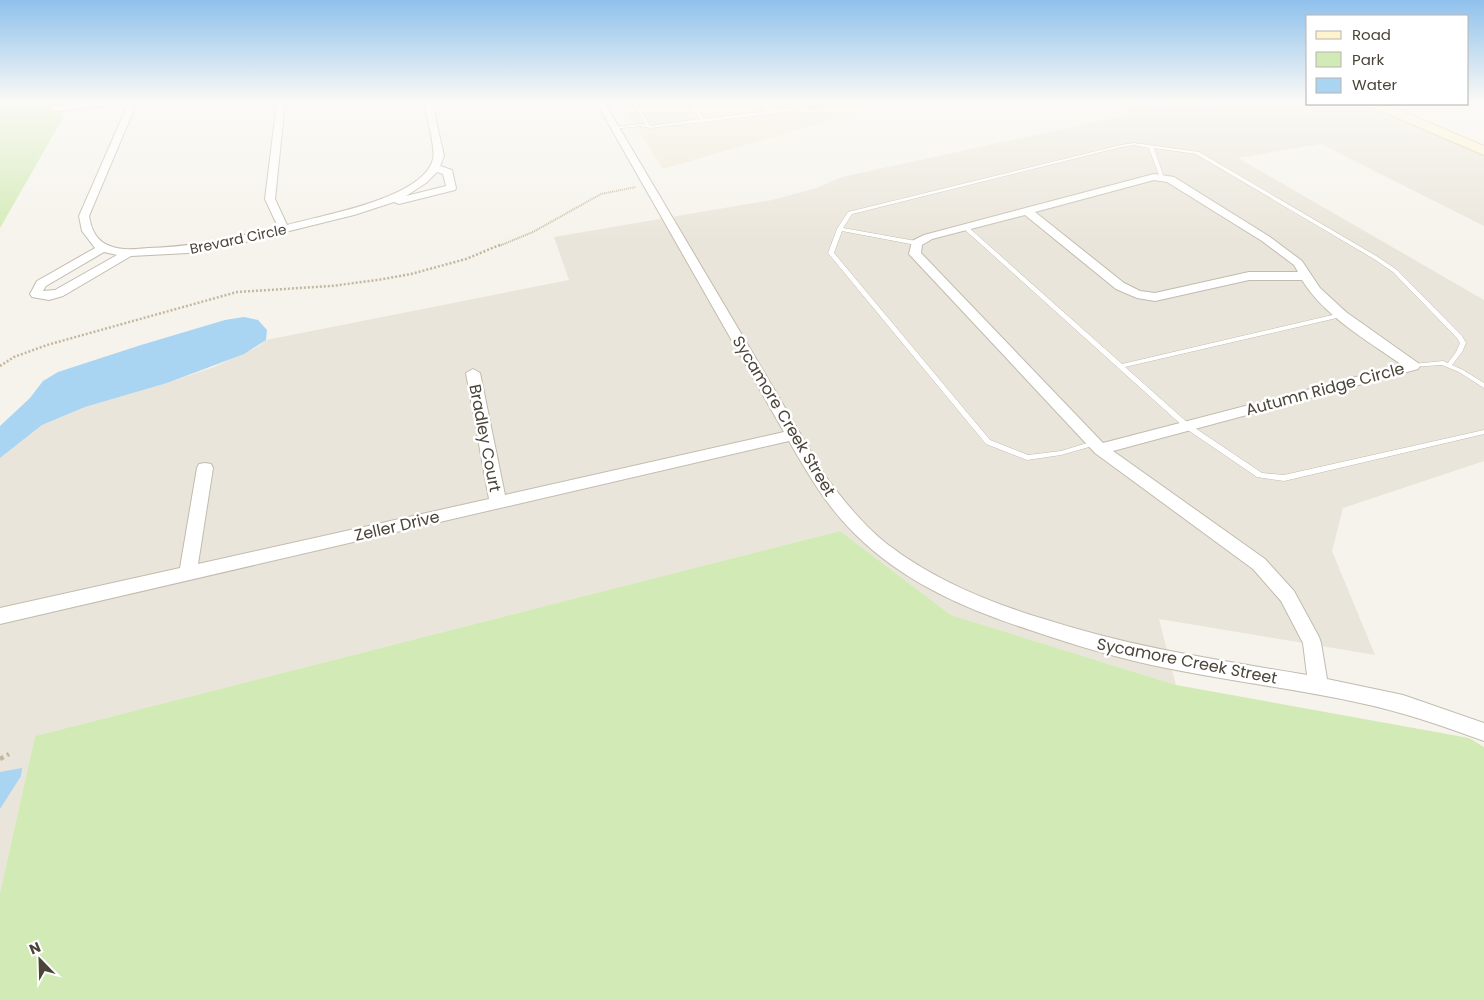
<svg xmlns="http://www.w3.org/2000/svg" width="1484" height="1000" viewBox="0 0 1484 1000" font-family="Poppins,sans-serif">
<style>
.residential{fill:#eae5da}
.education{fill:#efe8d6}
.green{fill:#d2eab5}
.water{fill:#a9d4f2}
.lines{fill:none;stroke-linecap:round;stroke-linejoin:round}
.lane-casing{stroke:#c2bbae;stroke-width:1}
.street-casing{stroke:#c2bbae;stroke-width:2}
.secondary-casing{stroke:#d6c79b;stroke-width:2}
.path-far2{stroke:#c4b79f;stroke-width:2;stroke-dasharray:1 1;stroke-linecap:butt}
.path-far1{stroke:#c4b79f;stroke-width:2.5;stroke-dasharray:2 2;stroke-linecap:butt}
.path{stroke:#c4b79f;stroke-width:4.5;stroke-dasharray:4 4;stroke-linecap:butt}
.lane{fill:#fff;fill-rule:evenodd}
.street{fill:#fff;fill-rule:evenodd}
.secondary{fill:#fff3cd;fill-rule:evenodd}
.labels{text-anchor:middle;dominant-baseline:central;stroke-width:5;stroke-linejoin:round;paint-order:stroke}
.far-street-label{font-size:14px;fill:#4b4439;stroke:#fff}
.street-label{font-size:16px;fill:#4b4439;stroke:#fff}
</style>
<rect width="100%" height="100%" fill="#f6f3ec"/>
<path class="residential" d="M1113,102L1366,104L1484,156V226L1321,144L1238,158L1484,300V461L1343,508L1332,551L1375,655L1159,619L1176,685L951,615L840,531L35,736L0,893V458L42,425L85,407L167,383L214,367L259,346L266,340L569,280L554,237L772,200L817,188L842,177L1132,114Z"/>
<path class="education" d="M621,102H891L663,169Z"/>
<g class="green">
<path d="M0,102H72L0,228Z"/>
<path d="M840,531L951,615L1176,685L1469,738L1484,747V1000H0V893L35,736Z"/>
</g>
<g class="water">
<path d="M244,317L258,320L267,330L266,340L244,354L167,383L85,407L42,425L0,458V426L30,398L43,381L58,372L141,345L225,320Z"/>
<path d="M22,768L21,776L0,809V772Z"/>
</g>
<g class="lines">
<g class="lane-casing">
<g id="lane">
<path d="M632,102H636L650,126L700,119L688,102H692L704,119L767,111L759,102H763L770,111L798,108L800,109L770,114L650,128L641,126L613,129V127H615L641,124L646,125Z"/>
<path d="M1134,143L1199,152L1378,257L1397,270L1462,336L1466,343L1462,352L1452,365L1463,370L1484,383V388L1459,372L1442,365L1411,367L1410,366L1413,364L1443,361L1448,363L1456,352L1460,343L1457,338L1393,272L1374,259L1196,154L1154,148L1164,178L1162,179L1160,178L1149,148L1134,145L1121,147L852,214L843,228L916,241L919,243L916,245L842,231L834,253L990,440L1028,455L1061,451L1094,441L1098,443L1096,445L1061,455L1027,460L986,444L828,253L837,229L848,212L1121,145Z"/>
<path d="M963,226H967L1122,364L1341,313L1343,314V316L1341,317L1125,367L1189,424L1262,473L1284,475L1484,430V434L1284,481L1257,477L1185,428L963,228Z"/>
</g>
</g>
<g class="street-casing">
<g id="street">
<path d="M87,102H116L112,105L55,111L51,108L55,105Z"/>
<path d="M129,102H137L89,216C91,229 97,242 110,246C122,251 136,249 148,248C192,247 235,238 278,227L265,199L277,102H285L275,199L287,225C322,215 423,199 433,159C436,149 426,114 424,102H432L444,156L440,166L452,170L456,188L455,190L399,204L394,202L354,215L229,246L188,253L131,256L63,296L49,300L32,297L30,294L37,281L95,248L82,231L79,216ZM437,172L443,174L446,186L406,196L426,183ZM104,252L117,255L55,290L43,291L46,286Z"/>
<path d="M596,102H604L826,477C844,501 863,525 887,544C934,580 988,602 1044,619C1130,647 1218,660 1307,675L1303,643L1281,601L1253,569L1095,453L909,254L912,241L924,235L1154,174L1174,177L1270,237L1302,261L1320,288L1346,312L1418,363L1420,366L1418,369L1113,451L1265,559L1294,591L1319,637L1321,643L1327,679L1403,695L1484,723V741C1443,726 1403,712 1360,703C1296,689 1230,681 1166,668C1121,659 1077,646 1033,631C968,610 904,583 855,534C827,507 808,474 789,441L0,624V608L180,568L197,468L199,464L205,463L211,464L213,468L198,564L489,499L466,373L473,369L480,373L505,495L784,432ZM1154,180L1167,182L1262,241L1294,265L1298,272H1249L1155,293L1140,291L1124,283L1035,212ZM1025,215L1116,289L1137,298L1155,301L1249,280H1302C1325,317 1367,340 1402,365L1103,443L921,253L922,245L932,239Z"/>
</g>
</g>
<g class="secondary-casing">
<path id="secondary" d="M1370,104H1386L1484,146V155L1372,107Z"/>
</g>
<g class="path-far2">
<path d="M806,108H817L835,102"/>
<path d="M499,246L533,232L601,194L636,187"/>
</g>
<path class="path-far1" d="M0,366L14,357L47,345L237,292L331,286L378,280L411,274L466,259L502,244"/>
<path class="path" d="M0,759L9,754"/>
<use href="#lane" class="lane"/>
<use href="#street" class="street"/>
<use href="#secondary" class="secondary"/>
</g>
<linearGradient id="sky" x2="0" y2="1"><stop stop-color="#8fc1ec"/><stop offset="0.42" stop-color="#fbfaf6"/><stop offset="1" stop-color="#fbfaf6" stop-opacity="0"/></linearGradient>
<rect width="1484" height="242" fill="url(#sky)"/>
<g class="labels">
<g class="far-street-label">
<text transform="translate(238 239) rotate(-12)">Brevard Circle</text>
</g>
<g class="street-label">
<text transform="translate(1325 389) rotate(-15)">Autumn Ridge Circle</text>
<text transform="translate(784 416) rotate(59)">Sycamore Creek Street</text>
<text transform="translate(485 438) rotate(79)">Bradley Court</text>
<text transform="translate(397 526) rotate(-13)">Zeller Drive</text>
<text transform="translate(1187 661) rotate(11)">Sycamore Creek Street</text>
</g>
</g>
<rect x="1306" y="15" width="162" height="90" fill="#ffffff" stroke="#b7b4b0"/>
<rect x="1316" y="31" width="25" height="8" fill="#fff3cd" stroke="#b7b4b0"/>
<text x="1352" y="40" font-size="15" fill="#4b4439">Road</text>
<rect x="1316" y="52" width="25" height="15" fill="#d2eab5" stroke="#b7b4b0"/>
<text x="1352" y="65" font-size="15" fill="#4b4439">Park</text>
<rect x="1316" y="78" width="25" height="15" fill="#a9d4f2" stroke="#b7b4b0"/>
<text x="1352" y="90" font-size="15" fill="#4b4439">Water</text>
<g transform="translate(40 960) rotate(337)" stroke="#ffffff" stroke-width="4" paint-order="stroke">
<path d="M0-4L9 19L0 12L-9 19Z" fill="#4b4439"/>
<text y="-8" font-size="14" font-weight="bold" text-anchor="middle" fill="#4b4439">N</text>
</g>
</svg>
